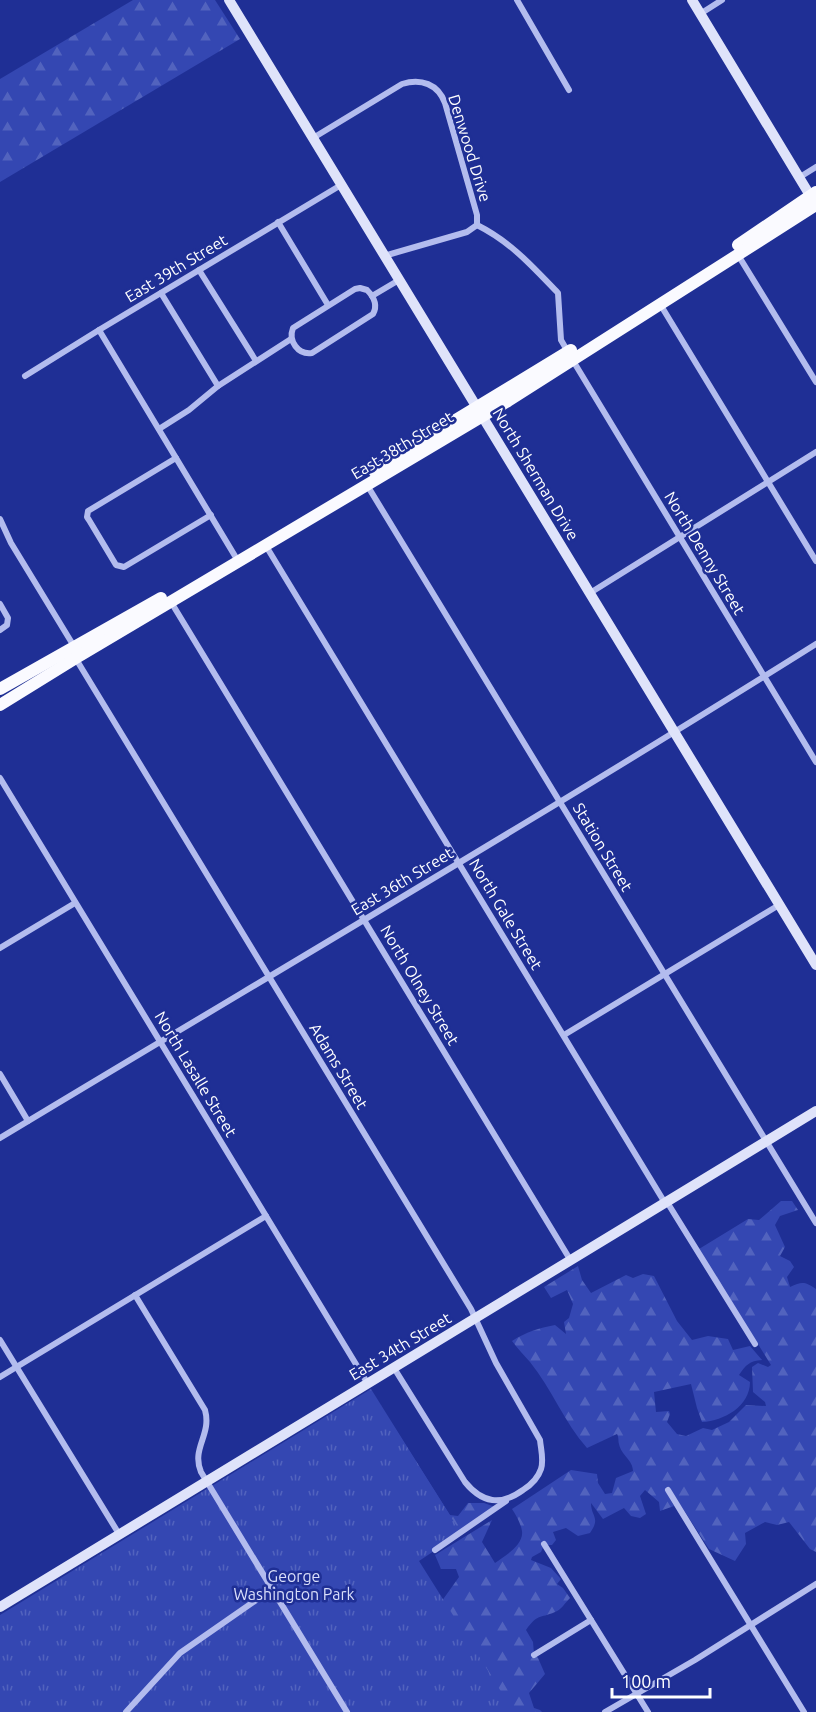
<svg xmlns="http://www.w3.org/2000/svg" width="816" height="1712" viewBox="0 0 816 1712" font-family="Ubuntu,sans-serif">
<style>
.forest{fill:url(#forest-firs)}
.park{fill:url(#park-tufts)}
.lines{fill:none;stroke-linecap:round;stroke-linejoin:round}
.street{stroke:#b3bcee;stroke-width:6}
.secondary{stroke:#dfe3fa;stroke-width:10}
.primary{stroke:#fafaff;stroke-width:12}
.labels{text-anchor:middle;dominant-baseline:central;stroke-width:5;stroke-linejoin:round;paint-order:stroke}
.street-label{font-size:16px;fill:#fff;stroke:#1f2f95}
.park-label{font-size:16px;fill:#d9defa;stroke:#1f2f95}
</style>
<defs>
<pattern id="forest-firs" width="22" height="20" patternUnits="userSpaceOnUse" patternTransform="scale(1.5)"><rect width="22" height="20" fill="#3447b2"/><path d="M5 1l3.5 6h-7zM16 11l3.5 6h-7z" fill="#5263be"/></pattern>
<pattern id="park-tufts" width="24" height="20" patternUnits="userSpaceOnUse" patternTransform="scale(1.5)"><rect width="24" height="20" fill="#3447b2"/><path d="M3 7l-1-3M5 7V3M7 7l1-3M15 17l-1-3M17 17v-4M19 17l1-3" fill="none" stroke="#5263be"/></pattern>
</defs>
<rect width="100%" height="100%" fill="#1f2f95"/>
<g class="forest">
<path d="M133,0H215L240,39L0,182V79Z"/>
<path d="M781,1201H792L798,1210L780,1216L775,1225L785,1247L780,1256L790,1261L794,1267L787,1277L790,1287C802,1282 804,1281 816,1289V1552L810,1549L789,1522L777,1525L765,1522L745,1533L746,1544L735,1561L709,1549L669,1487L665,1490L674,1506L660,1511L659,1502L645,1490L640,1496L646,1514L640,1518L631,1516L624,1508L603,1519L591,1503C591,1517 601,1517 590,1533L578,1536L566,1528L553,1532L556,1540L552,1545H544L541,1552L532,1557L531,1560L551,1568L561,1579L557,1584L563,1588L570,1598C565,1603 561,1610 555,1612C539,1619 538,1613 526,1630L533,1642L534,1654L538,1658L545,1674L529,1693L534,1708L540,1710L542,1712H459L249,1463L391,1422L450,1515L458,1516L468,1503H484L498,1508L416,1559L439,1605L459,1577L456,1569H441L435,1555L492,1520L482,1542L495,1563C505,1556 524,1545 522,1531C521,1524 516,1515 512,1509L571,1470L597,1474L598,1483L605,1494L612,1493L616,1478L633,1471C633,1460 621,1455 619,1444C618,1441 619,1437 617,1434L587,1448C564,1422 552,1389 530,1362C524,1355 518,1349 512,1341C526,1332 539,1328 555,1325L566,1334L564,1322L569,1318L573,1304L567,1290L551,1298L544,1287L578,1266L582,1280L591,1293L626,1275L633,1278L643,1274L654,1276L677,1321L692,1340L708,1336L728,1339L733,1350L750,1346L762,1360C749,1361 746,1365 739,1375L750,1382C750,1406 724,1421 702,1422L697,1408L691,1384L654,1392L656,1412L669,1411L670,1414L667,1422L677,1434L686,1436L703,1428L712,1430L729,1422L746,1405L766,1406L765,1402L753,1392L752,1367L758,1363L768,1367L771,1365L699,1249L748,1219L759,1220Z"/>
</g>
<path class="park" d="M371,1389L461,1533L419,1561L514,1712H0V1615Z"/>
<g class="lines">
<g class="street">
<path d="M517,0L569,90"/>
<path d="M700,14L722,0"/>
<path d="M313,138L402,84C421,78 438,84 445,103L477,215V225"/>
<path d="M800,177L816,167"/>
<path d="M278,222L328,305"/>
<path d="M477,225C511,242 532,266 558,293L561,340L568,352"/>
<path d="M738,255L816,382"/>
<path d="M384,256L467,232L477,225"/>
<path d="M199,270L256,361"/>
<path d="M360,288L367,290C374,297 378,305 373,314L312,353C298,355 288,341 293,328L355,289Z"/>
<path d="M161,293L218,386"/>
<path d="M372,296L399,280"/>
<path d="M660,304L816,561"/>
<path d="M99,330L235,556"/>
<path d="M572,359L816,762"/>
<path d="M25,376L99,330L341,185"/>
<path d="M159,429L189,410L218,386L291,339"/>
<path d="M176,458L88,511L87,517L89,520L116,565L124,567L211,515"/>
<path d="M367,485L816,1223"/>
<path d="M0,519L11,543L75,648"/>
<path d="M266,546L665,1203"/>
<path d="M590,593L816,452"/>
<path d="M171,602L571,1261"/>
<path d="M0,604L8,618L7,625L0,630"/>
<path d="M76,659L471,1309L496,1363L540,1440C541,1450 544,1460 541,1469C538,1478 531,1485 523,1490C501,1506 482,1503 465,1482L394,1368"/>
<path d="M0,778L368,1384"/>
<path d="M0,948L75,903"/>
<path d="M564,1035L779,905"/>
<path d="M0,1074L28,1121"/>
<path d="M0,1138C272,974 547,813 816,644"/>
<path d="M667,1202L755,1344"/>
<path d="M135,1295L205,1410C212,1435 191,1448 201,1472L347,1712"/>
<path d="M0,1340L119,1534"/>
<path d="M0,1377L266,1216"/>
<path d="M668,1490L804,1712"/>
<path d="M544,1544L648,1712"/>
<path d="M435,1550L506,1501"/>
<path d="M534,1655L591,1620"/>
<path d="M126,1712L180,1653L259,1598L268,1595L276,1599"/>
<path d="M605,1712L695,1660L816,1584"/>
</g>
<g class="secondary">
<path d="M229,0L816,965"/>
<path d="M692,0L814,202"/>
<path d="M0,1607L816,1111"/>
</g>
<g class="primary">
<path d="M738,245L816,192"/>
<path d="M374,471L434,433L571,350"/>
<path d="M0,689L161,598"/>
<path d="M0,705L76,658L508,401L816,205"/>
</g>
</g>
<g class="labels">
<g class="street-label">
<text transform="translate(470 148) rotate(73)">Denwood Drive</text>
<text transform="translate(176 268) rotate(-31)">East 39th Street</text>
<text transform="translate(402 445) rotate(-31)">East 38th Street</text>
<text transform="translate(536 474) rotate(59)">North Sherman Drive</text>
<text transform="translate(705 553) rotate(59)">North Denny Street</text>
<text transform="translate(603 847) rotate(59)">Station Street</text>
<text transform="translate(402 881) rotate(-31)">East 36th Street</text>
<text transform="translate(506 914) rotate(59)">North Gale Street</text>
<text transform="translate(420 985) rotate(59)">North Olney Street</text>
<text transform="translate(339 1066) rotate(59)">Adams Street</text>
<text transform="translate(196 1074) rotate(59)">North Lasalle Street</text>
<text transform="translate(400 1346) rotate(-31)">East 34th Street</text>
</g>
<g class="park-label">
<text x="294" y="1576">George<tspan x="294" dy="18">Washington Park</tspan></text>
</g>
</g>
<path d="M612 1688v9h98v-9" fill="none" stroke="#ffffff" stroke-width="3"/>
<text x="621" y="1688" font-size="18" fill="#ffffff" stroke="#1f2f95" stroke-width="4.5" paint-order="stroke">100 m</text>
</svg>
